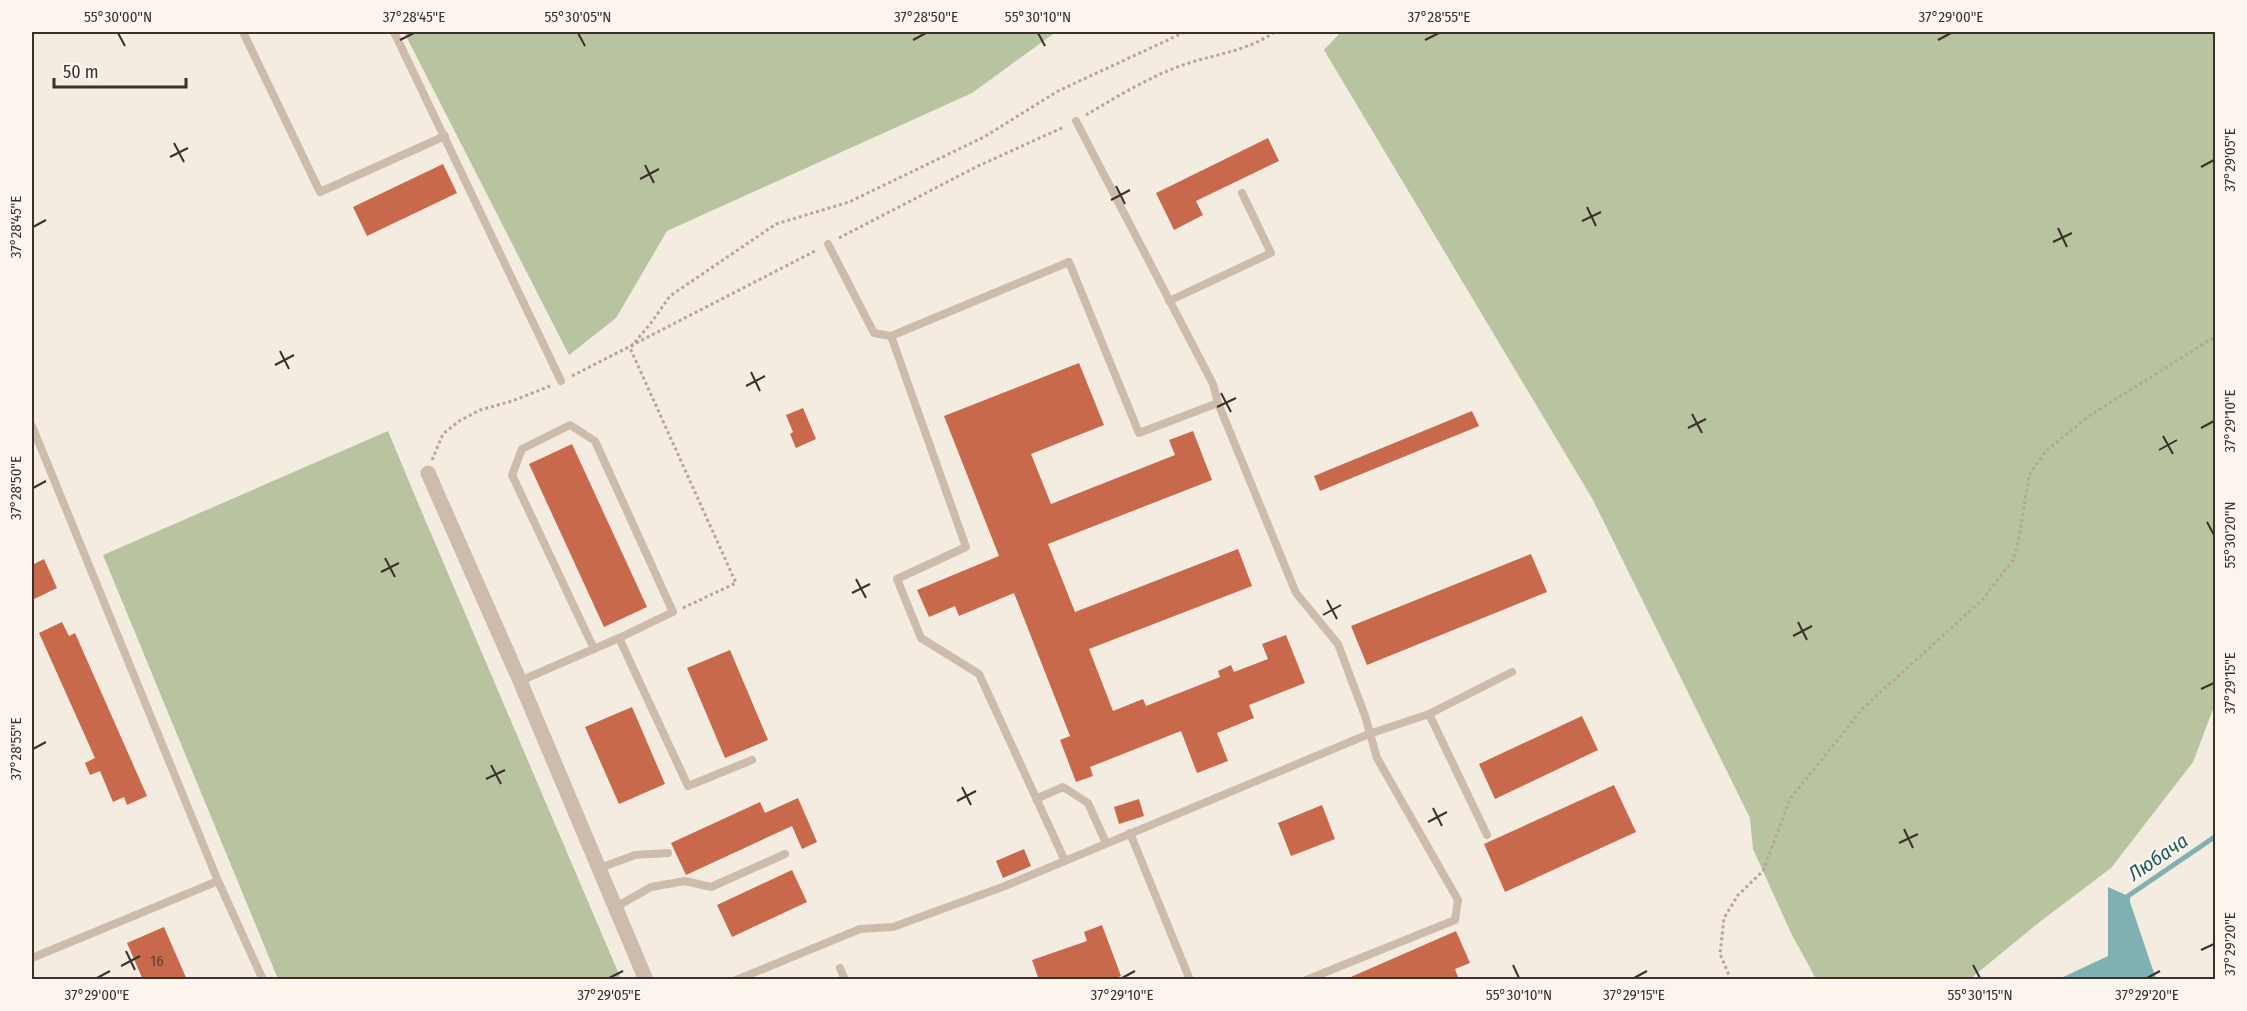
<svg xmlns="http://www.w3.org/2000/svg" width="2247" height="1011" viewBox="0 0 2247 1011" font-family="'Fira Sans Condensed',sans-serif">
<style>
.green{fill:#b8c4a0}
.water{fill:#7fb0b2}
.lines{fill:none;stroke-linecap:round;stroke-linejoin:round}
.stream{stroke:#7fb0b2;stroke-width:5}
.building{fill:#c8694b}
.path{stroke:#b9a596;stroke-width:3;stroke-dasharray:3 3;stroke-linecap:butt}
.service{stroke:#cdbbac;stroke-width:8}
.minor{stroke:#cdbbac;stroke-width:15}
.ticks{fill:none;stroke:#3b302b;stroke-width:2}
.labels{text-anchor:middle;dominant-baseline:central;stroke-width:4.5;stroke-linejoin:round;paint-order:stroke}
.number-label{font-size:15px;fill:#5e3e33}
.water-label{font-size:20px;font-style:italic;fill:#1f5a5e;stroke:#fbf5ee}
.neatline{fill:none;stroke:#3b302b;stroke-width:2}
.ticks-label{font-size:15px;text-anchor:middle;fill:#3b302b}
</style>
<rect width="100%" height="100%" fill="#f4ebe1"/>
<g class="green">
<path d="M404,32H1056L972,93L667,231L616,318L569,355Z"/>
<path d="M1341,32H2215V704L2193,762L2111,868L2037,924L1970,979H1816L1791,933L1753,849L1750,818L1593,500L1324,50Z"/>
<path d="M388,431L415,496L621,979H278L103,555Z"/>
</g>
<path class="water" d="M2108,887L2128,896L2156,979H2059L2108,956Z"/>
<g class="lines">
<path class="stream" d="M2127,902L2128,896L2216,836"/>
</g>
<g class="building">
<path d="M1268,138L1279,161L1196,201L1203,215L1174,230L1156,193Z"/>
<path d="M443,164L457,193L367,236L353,207Z"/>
<path d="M1079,363L1104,425L1031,454L1051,504L1175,455L1169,440L1193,431L1212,480L1048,544L1075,612L1238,549L1252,586L1089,649L1113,711L1143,699L1146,706L1220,677L1218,671L1231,665L1234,672L1268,659L1262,644L1286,635L1305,683L1249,705L1254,718L1217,733L1228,761L1197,773L1181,731L1090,767L1093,776L1076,782L1060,740L1070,736L1014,593L959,616L955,606L929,617L917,590L999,556L944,416Z"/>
<path d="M803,408L816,439L796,448L790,434L793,432L786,415Z"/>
<path d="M1472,411L1479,426L1320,491L1314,476Z"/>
<path d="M572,444L647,607L604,627L529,464Z"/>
<path d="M1531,554L1547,592L1367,665L1351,626Z"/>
<path d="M44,559L57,588L32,600V565Z"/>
<path d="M62,622L69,636L75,633L147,796L127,805L124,797L113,802L100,771L90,775L85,763L95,758L39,633Z"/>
<path d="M730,650L768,740L725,758L687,668Z"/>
<path d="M632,707L665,784L619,804L585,727Z"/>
<path d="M1582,716L1598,750L1495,799L1479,764Z"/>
<path d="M1614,785L1636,832L1505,892L1484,844Z"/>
<path d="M798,798L817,842L802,849L792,826L686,875L671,843L760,802L765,813Z"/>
<path d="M1139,799L1144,816L1119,824L1114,807Z"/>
<path d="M1322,805L1335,839L1291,856L1278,823Z"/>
<path d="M1024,849L1031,866L1003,878L996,861Z"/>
<path d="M792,870L807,902L732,937L717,905Z"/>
<path d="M1102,925L1121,976L1111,980H1039L1032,960L1087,941L1084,932Z"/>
<path d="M164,927L187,980H143L127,943Z"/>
<path d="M1456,931L1470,963L1455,969L1459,980H1344Z"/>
</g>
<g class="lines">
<g class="path">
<path d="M1086,115C1116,97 1156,73 1189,63C1221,53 1246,51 1275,32"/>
<path d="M839,238L978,166L1064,127"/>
<path d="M572,376L817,250"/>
<path d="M432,460L443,434L459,421L480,410L512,401L550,386"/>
<path d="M683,608L736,583L630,348L651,323L670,296L776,224L849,202L984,137L1058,91L1185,32"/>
<path d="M1731,980L1720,954L1724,918L1738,895L1763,871L1790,799L1863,708L1982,600L2013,560L2019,538L2029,475L2046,451L2089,416L2216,336"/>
</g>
<g class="service">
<path d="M243,32L320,192L445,136"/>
<path d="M394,32L561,381"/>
<path d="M1076,121L1213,384L1218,403L1296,593L1338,644L1365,716L1377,758L1458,900L1455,920L1306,980"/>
<path d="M828,244L874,333L891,336"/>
<path d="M1169,301L1271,253L1242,193"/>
<path d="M32,426L218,881L263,980"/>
<path d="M594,649L512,475L522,449L570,425L595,441L673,612L619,638"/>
<path d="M520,681L619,638L688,786L752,760"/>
<path d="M1429,714L1487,835"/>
<path d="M1036,799L1063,787L1088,803L1106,843"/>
<path d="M1130,833L1190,980"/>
<path d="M1065,861L979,674L921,638L897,579L966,547L891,336L1069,262L1139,433L1218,403"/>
<path d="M600,868L635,855L668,853"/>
<path d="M616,907L651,887L685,881L711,887L785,854"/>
<path d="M32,958L218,881"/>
<path d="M840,968L845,980"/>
<path d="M736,980L860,929L893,927L1005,886L1369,734L1429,714L1512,672"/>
</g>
<path class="minor" d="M428,473L520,681L646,980"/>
</g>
<path class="ticks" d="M118,33L125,46M578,33L585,46M1038,33L1045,46M400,40L414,33M913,40L926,33M1425,40L1439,33M1938,40L1951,33M174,143L184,162M170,157L188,148M645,165L654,183M2201,167L2214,160M640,179L659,169M1116,186L1125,204M1111,200L1130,190M1587,207L1596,226M1582,221L1601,212M33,227L46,220M2058,228L2067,247M2053,242L2072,233M280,351L289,369M275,365L294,355M751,372L760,391M746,386L765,376M1221,393L1231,412M1217,407L1236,398M1692,414L1702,433M1688,428L1706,419M2201,428L2214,421M2163,436L2173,454M2159,450L2177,440M33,488L46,481M2207,522L2214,535M385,558L395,577M381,572L399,563M856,579L866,598M852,593L870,584M1327,600L1337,619M1323,615L1341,605M1798,622L1807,640M1793,636L1812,626M2201,689L2214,683M33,749L46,742M491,765L501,784M486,779L505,770M962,787L971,805M957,801L976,791M1433,808L1442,826M1428,822L1447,812M1904,829L1913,848M1899,843L1918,834M2201,950L2214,944M126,951L135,970M1513,965L1519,978M1973,965L1980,978M121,966L140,956M97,978L110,971M609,978L623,971M1122,978L1135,971M1634,978L1647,971M2147,978L2160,971"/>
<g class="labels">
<g class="number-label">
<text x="157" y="961">16</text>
</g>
<g class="water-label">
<text transform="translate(2158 857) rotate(-34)">Любача</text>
</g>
</g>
<rect width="2247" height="1011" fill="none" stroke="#fbf5ee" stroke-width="66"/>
<path d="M54 78v9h132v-9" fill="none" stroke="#3b302b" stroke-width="3"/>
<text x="63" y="78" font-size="18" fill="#3b302b" stroke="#fbf5ee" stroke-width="4.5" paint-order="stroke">50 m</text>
<rect x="33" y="33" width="2181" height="945" class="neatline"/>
<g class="ticks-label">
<text x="118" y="22">55°30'00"N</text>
<text x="414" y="22">37°28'45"E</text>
<text x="578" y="22">55°30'05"N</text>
<text x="926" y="22">37°28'50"E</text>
<text x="1038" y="22">55°30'10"N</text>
<text x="1439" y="22">37°28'55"E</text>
<text x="1951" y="22">37°29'00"E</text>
<text transform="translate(2230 160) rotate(-90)" y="5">37°29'05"E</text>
<text transform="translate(16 227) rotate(-90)" y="5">37°28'45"E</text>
<text transform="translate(2230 421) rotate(-90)" y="5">37°29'10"E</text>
<text transform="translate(16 488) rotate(-90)" y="5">37°28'50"E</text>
<text transform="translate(2230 535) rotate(-90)" y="5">55°30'20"N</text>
<text transform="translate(2230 683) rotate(-90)" y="5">37°29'15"E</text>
<text transform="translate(16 749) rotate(-90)" y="5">37°28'55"E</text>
<text transform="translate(2230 944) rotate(-90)" y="5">37°29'20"E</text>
<text x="97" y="1000">37°29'00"E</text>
<text x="609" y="1000">37°29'05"E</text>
<text x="1122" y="1000">37°29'10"E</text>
<text x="1519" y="1000">55°30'10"N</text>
<text x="1634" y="1000">37°29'15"E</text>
<text x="1980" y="1000">55°30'15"N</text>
<text x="2147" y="1000">37°29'20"E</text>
</g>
</svg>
